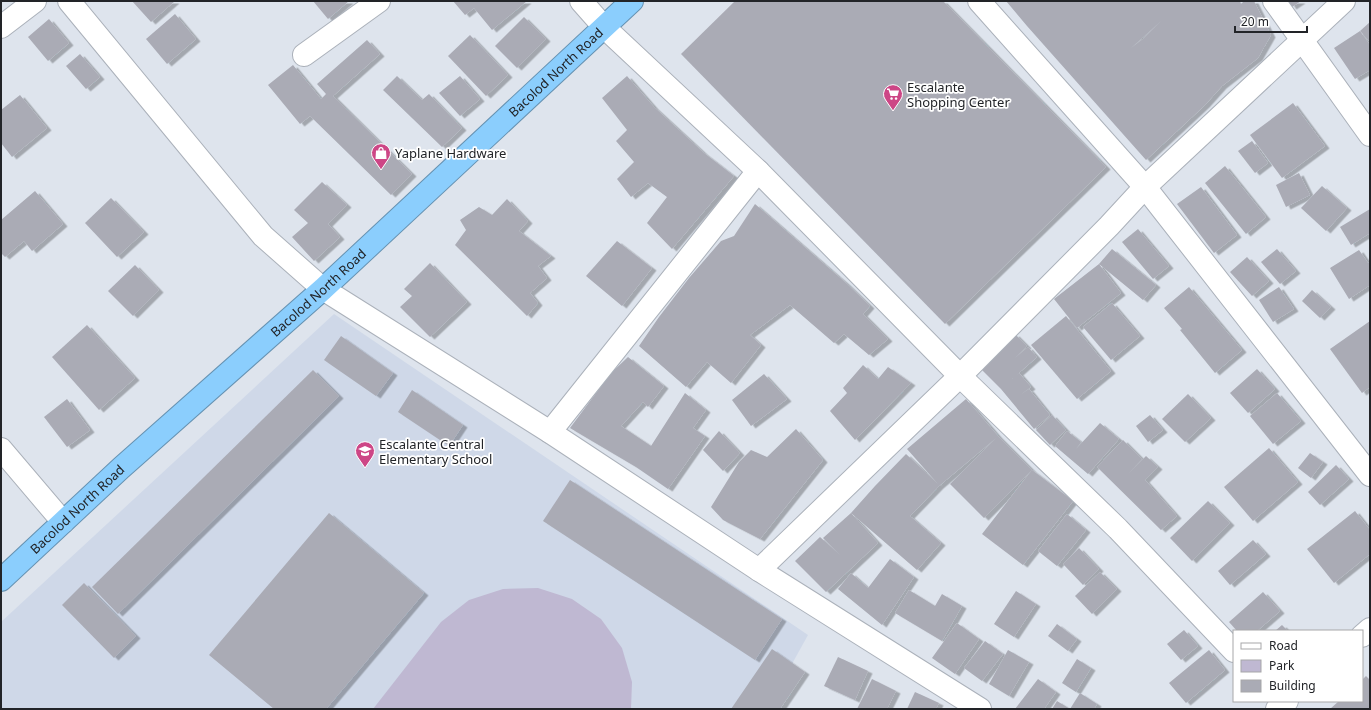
<svg xmlns="http://www.w3.org/2000/svg" width="1371" height="710" viewBox="0 0 1371 710" font-family="'Noto Sans',sans-serif">
<style>
.built{fill:#cfd8e8}
.green{fill:#bfb8d2}
.building{fill:#aaabb5;fill-rule:evenodd;filter:url(#shadow)}
.lines{fill:none;stroke-linecap:round;stroke-linejoin:round}
.minor-casing{stroke:#abb1ba;stroke-width:24}
.highway-casing{stroke:#6692b2;stroke-width:24}
.minor{stroke:#fff;stroke-width:22}
.highway{stroke:#8bcefd;stroke-width:22}
.labels{text-anchor:middle;dominant-baseline:central;stroke-width:3.5;stroke-linejoin:round;paint-order:stroke}
.street-label{font-size:13px;fill:#222428;stroke:#fff}
.poi-label{font-size:13px;fill:#222428;stroke:#fff;text-anchor:start}
</style>
<defs>
<filter id="shadow"><feDropShadow dx="4.5" dy="2.5" stdDeviation="0" flood-color="#0004"/></filter>
</defs>
<rect width="100%" height="100%" fill="#dee4ed"/>
<path class="built" d="M334,314L808,635L767,709H1V622Z"/>
<path class="green" d="M538,588L572,599L601,619L622,648L632,682L631,709H373L441,622L469,600L503,589Z"/>
<g class="building">
<path d="M132,1H175L151,22Z"/>
<path d="M313,1H349L328,19Z"/>
<path d="M453,1H527L492,30L474,8L465,15Z"/>
<path d="M735,1H943L1106,167L945,324L681,54Z"/>
<path d="M1006,1H1240L1241,4L1244,1H1254L1271,35L1258,58L1222,86L1205,105L1146,160L1027,26ZM1161,21L1143,39L1131,48Z"/>
<path d="M1288,1H1301L1292,7Z"/>
<path d="M175,14L196,39L167,64L146,39Z"/>
<path d="M524,17L546,39L517,68L495,46Z"/>
<path d="M49,19L69,43L48,61L28,37Z"/>
<path d="M1370,22V42L1360,31Z"/>
<path d="M1360,31L1370,45V70L1355,79L1334,48Z"/>
<path d="M470,35L508,75L486,96L448,56Z"/>
<path d="M367,40L380,54L333,96L412,174L391,195L310,116L300,124L268,85L293,65L321,99L326,94L317,84Z"/>
<path d="M80,54L100,77L86,89L66,66Z"/>
<path d="M397,76L422,100L429,94L462,128L442,147L383,90Z"/>
<path d="M460,76L480,99L460,116L439,93Z"/>
<path d="M627,76L654,107L704,153L734,176L672,249L647,223L667,197L648,183L631,197L617,179L634,162L616,141L627,130L602,98Z"/>
<path d="M20,95L47,128L12,157L1,143V110Z"/>
<path d="M1293,103L1325,146L1282,178L1250,135Z"/>
<path d="M1252,141L1268,163L1255,173L1238,151Z"/>
<path d="M1225,166L1266,217L1246,234L1205,183Z"/>
<path d="M1299,173L1310,195L1286,207L1276,185Z"/>
<path d="M322,182L347,205L328,224L340,237L314,261L292,237L308,223L294,210Z"/>
<path d="M1322,186L1347,208L1326,231L1301,208Z"/>
<path d="M1201,187L1237,235L1214,253L1177,204Z"/>
<path d="M35,191L63,224L32,251L24,241L5,257L1,253V220Z"/>
<path d="M111,198L144,232L117,257L85,223Z"/>
<path d="M507,199L528,221L519,231L551,256L538,266L547,278L530,293L538,303L527,316L455,245L466,230L460,220L479,207L492,215Z"/>
<path d="M755,204L846,283L870,306L863,314L888,339L869,355L844,334L834,343L790,305L750,335L761,345L731,383L707,362L686,387L639,346L659,317L689,278L721,241L734,236Z"/>
<path d="M1370,209V233L1351,245L1340,227Z"/>
<path d="M1138,229L1169,266L1153,279L1122,242Z"/>
<path d="M617,241L652,268L622,306L586,276Z"/>
<path d="M1112,249L1156,285L1143,300L1099,264L1121,293L1077,328L1054,299L1099,264Z"/>
<path d="M1277,249L1296,271L1280,284L1261,262Z"/>
<path d="M1359,250L1368,263L1370,262V285L1349,299L1330,268Z"/>
<path d="M1247,257L1269,281L1252,296L1230,272Z"/>
<path d="M430,263L467,302L430,337L400,307L412,296L404,289Z"/>
<path d="M135,265L159,290L133,316L108,291Z"/>
<path d="M1189,287L1242,350L1215,373L1180,330L1182,329L1164,308Z"/>
<path d="M1279,287L1294,309L1273,322L1259,300Z"/>
<path d="M1312,290L1331,307L1320,318L1302,301Z"/>
<path d="M1112,303L1140,336L1111,360L1083,327Z"/>
<path d="M1066,316L1111,371L1077,399L1031,345Z"/>
<path d="M1370,321V387L1362,393L1330,349Z"/>
<path d="M87,325L135,378L99,410L52,357Z"/>
<path d="M1015,334L1027,346L1015,358L1028,347L1037,357L1012,379L1019,373L1031,387L1020,395L1029,389L1050,415L1034,429L1001,389L980,368Z"/>
<path d="M341,336L393,373L376,396L324,360Z"/>
<path d="M628,357L664,386L648,407L643,402L621,426L651,446L685,393L706,410L693,428L705,436L668,489L636,467L570,428L611,373Z"/>
<path d="M863,365L878,379L888,367L911,383L855,440L830,411L847,393L843,388Z"/>
<path d="M1257,369L1275,389L1248,413L1230,393Z"/>
<path d="M313,370L339,396L118,614L92,587Z"/>
<path d="M764,374L787,399L751,426L732,400Z"/>
<path d="M412,390L463,425L449,446L398,412Z"/>
<path d="M1277,393L1301,421L1273,444L1250,416Z"/>
<path d="M1188,394L1211,418L1185,442L1162,419Z"/>
<path d="M67,399L90,430L67,447L44,417Z"/>
<path d="M966,399L998,436L1032,470L984,518L950,484L996,438L939,486L910,516L941,543L917,570L851,513L878,543L826,592L795,561L820,537L840,555L823,538L851,513L875,486L906,454L938,484L907,449Z"/>
<path d="M1052,415L1066,430L1050,445L1036,430Z"/>
<path d="M1150,415L1163,430L1148,442L1136,426Z"/>
<path d="M1100,423L1119,439L1088,474L1055,446L1067,431L1081,442L1076,449Z"/>
<path d="M796,429L823,460L760,539L723,520L711,507L739,462L751,450L767,457Z"/>
<path d="M719,431L740,453L723,471L703,450Z"/>
<path d="M1123,440L1142,459L1128,474L1146,456L1158,467L1145,480L1177,516L1161,530L1097,467Z"/>
<path d="M1269,448L1298,482L1253,521L1224,487Z"/>
<path d="M1310,453L1323,462L1311,478L1298,468Z"/>
<path d="M1336,465L1349,479L1320,505L1308,492Z"/>
<path d="M1032,470L1073,501L1023,565L982,534Z"/>
<path d="M570,480L782,619L755,660L543,521Z"/>
<path d="M1208,501L1230,523L1192,561L1170,538Z"/>
<path d="M1355,511L1370,530V554L1334,583L1307,549Z"/>
<path d="M329,513L424,593L326,709H274L209,655Z"/>
<path d="M1067,514L1086,530L1057,566L1038,551Z"/>
<path d="M1253,540L1266,554L1230,585L1218,571Z"/>
<path d="M1079,548L1099,569L1083,585L1063,564Z"/>
<path d="M890,559L914,577L882,625L838,589L851,573L868,588Z"/>
<path d="M1100,572L1117,589L1092,614L1075,596Z"/>
<path d="M84,583L136,636L114,658L62,605Z"/>
<path d="M909,590L935,606L942,594L962,606L942,641L895,613Z"/>
<path d="M1016,591L1036,604L1014,637L994,624Z"/>
<path d="M1263,592L1280,611L1257,631H1237L1229,622Z"/>
<path d="M957,623L979,639L955,674L932,658Z"/>
<path d="M1057,624L1077,639L1068,651L1048,636Z"/>
<path d="M1282,625L1288,631H1275Z"/>
<path d="M1184,630L1198,646L1181,660L1167,644Z"/>
<path d="M985,641L1003,654L982,681L964,668Z"/>
<path d="M772,649L805,672L780,709H731Z"/>
<path d="M1008,650L1029,662L1009,696L989,684Z"/>
<path d="M1209,650L1225,670L1186,703L1169,683Z"/>
<path d="M838,657L868,671L855,700L824,686Z"/>
<path d="M1077,659L1091,668L1076,692L1062,683Z"/>
<path d="M1366,676L1370,680V709H1330L1339,701H1362V680Z"/>
<path d="M872,679L896,691L887,709H857Z"/>
<path d="M1038,679L1056,692L1044,709H1015Z"/>
<path d="M915,692L939,703L936,709H907Z"/>
<path d="M1080,693L1097,704L1094,709H1070Z"/>
<path d="M1057,701L1070,709H1052Z"/>
</g>
<g class="lines">
<g class="minor-casing">
<g id="minor">
<path d="M69,1L263,236L323,289L550,432L759,570L980,709"/>
<path d="M581,1L604,27L758,171L960,376L1118,529L1234,651"/>
<path d="M979,1L1145,187L1370,475"/>
<path d="M1274,1L1370,135"/>
<path d="M1,27L35,1"/>
<path d="M304,55L379,1"/>
<path d="M550,432L758,171"/>
<path d="M1,449L63,522"/>
<path d="M759,570L960,376L1109,226L1145,187L1344,1"/>
<path d="M1362,636L1370,629"/>
<path d="M1277,709L1287,701"/>
</g>
</g>
<g class="highway-casing">
<g id="highway">
<path id="s1" d="M1,580L121,468L323,289L632,1"/>
</g>
</g>
<use href="#minor" class="minor"/>
<use href="#highway" class="highway"/>
</g>
<defs>
<g id="supermarket-pin" transform="scale(1)"><path d="M0 17L-7.5 6A9.5 9.5 0 1 1 7.5 6Z" fill="#cd4686" stroke="#fff"/><path d="M-6-5.5h2.5l.6 2H6L4.5 2H-2.5L-4.4-4H-6ZM-1.5 3.2a1.3 1.3 0 1 0 .1 0ZM3 3.2a1.3 1.3 0 1 0 .1 0Z" fill="#fff"/></g>
<g id="shop-pin" transform="scale(1)"><path d="M0 17L-7.5 6A9.5 9.5 0 1 1 7.5 6Z" fill="#cd4686" stroke="#fff"/><path d="M-5-2.5h2.3a2.7 3.5 0 0 1 5.4 0H5L5.5 6h-11ZM-1.5-2.5h3a1.5 2.3 0 0 0-3 0Z" fill="#fff"/></g>
<g id="school-pin" transform="scale(1)"><path d="M0 17L-7.5 6A9.5 9.5 0 1 1 7.5 6Z" fill="#cd4686" stroke="#fff"/><path d="M0-5L7-2L0 1L-7-2ZM-4 1L0 2.5L4 1V4Q0 6-4 4Z" fill="#fff"/></g>
</defs>
<g fill-rule="evenodd">
<use href="#supermarket-pin" x="893" y="94"/>
<use href="#shop-pin" x="381" y="153"/>
<use href="#school-pin" x="365" y="451"/>
</g>
<g class="labels">
<g class="street-label">
<text stroke="none"><textPath href="#s1" startOffset="752">Bacolod North Road</textPath></text>
<text stroke="none"><textPath href="#s1" startOffset="428">Bacolod North Road</textPath></text>
<text stroke="none"><textPath href="#s1" startOffset="104">Bacolod North Road</textPath></text>
</g>
<g class="poi-label">
<text x="907" y="87">Escalante<tspan x="907" dy="15">Shopping Center</tspan></text>
<text x="395" y="153">Yaplane Hardware</text>
<text x="379" y="444">Escalante Central<tspan x="379" dy="15">Elementary School</tspan></text>
</g>
</g>
<rect width="1371" height="710" fill="none" stroke="#222428" stroke-width="4"/>
<rect x="1233" y="630" width="130" height="72" fill="#ffffff" stroke="#a7a7a9"/>
<rect x="1241" y="643" width="20" height="6" fill="#ffffff" stroke="#a7a7a9"/>
<text x="1269" y="650" font-size="12" fill="#222428">Road</text>
<rect x="1241" y="660" width="20" height="12" fill="#bfb8d2" stroke="#a7a7a9"/>
<text x="1269" y="670" font-size="12" fill="#222428">Park</text>
<rect x="1241" y="680" width="20" height="12" fill="#aaabb5" stroke="#a7a7a9"/>
<text x="1269" y="690" font-size="12" fill="#222428">Building</text>
<path d="M1235 26v6h72v-6" fill="none" stroke="#222428" stroke-width="2"/>
<text x="1241" y="26" font-size="12" fill="#222428" stroke="#ffffff" stroke-width="3" paint-order="stroke">20 m</text>
</svg>
